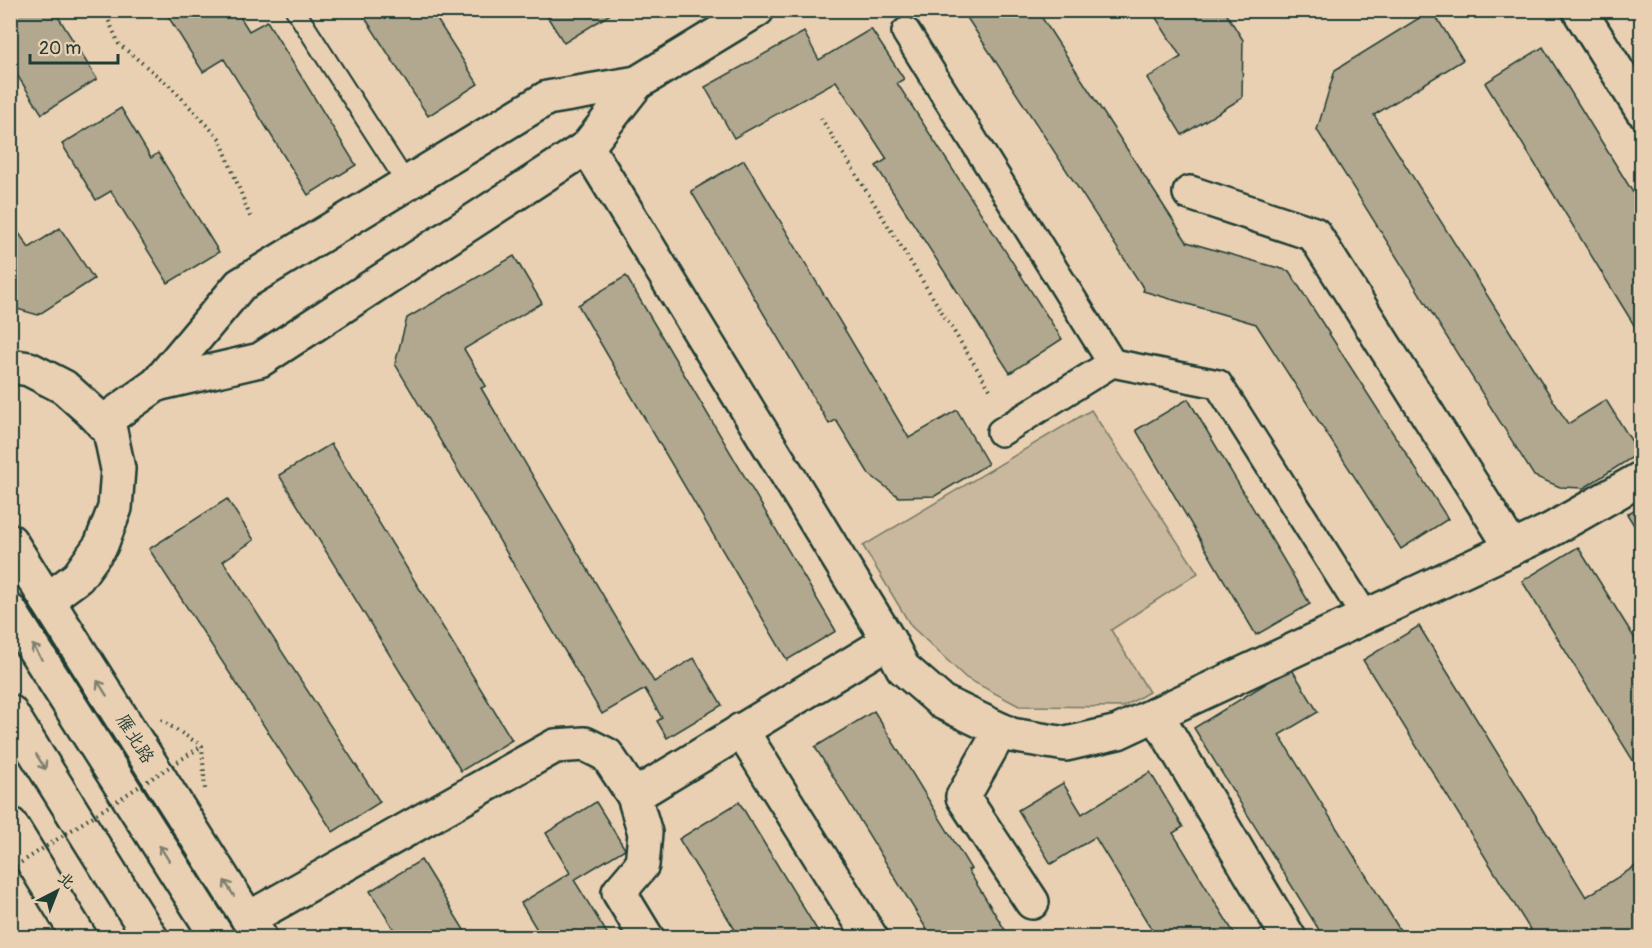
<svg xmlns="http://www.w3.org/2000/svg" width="1652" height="948" viewBox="0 0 1652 948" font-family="Pangolin,'LXGW WenKai TC',sans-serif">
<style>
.green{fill:#c9b89d;stroke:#747a68;stroke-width:1.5}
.building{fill:#b2a78f;stroke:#1f3d34;stroke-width:1.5}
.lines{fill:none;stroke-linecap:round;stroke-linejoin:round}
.service-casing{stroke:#1f3d34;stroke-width:22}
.pedestrian-casing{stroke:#1f3d34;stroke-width:32}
.minor-casing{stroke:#1f3d34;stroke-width:38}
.primary-casing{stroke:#1f3d34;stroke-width:38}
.path{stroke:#1f3d34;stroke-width:4;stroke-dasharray:1.5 4.5;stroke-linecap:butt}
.service{stroke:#ead0b2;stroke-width:18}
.pedestrian{stroke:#ead0b2;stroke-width:27}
.minor{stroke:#ead0b2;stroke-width:33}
.primary{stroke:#ead0b2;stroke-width:33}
.path-bridge{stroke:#1f3d34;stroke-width:4;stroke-dasharray:1.5 4.5;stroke-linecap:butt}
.oneway{stroke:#7a7f6d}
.labels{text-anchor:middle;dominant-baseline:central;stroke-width:4.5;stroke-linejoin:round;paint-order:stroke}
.street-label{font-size:18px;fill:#1f3d34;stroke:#ead0b2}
</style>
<rect width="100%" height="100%" fill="#ead0b2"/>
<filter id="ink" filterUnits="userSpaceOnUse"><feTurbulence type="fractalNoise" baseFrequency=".0167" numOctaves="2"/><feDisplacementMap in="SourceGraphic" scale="12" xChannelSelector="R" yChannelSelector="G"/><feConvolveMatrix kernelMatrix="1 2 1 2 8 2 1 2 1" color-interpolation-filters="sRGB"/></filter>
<g filter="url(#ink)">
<path class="green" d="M1091,410L1198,573L1111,630L1149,692L1123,707L1019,706L966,678L911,626L863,546Z"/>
<g class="building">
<path d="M10,10H54L97,79L42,114L10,64Z"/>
<path d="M164,10H236L249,31L267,21L356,165L308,195L224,59L203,72Z"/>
<path d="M360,10H431L478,84L428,116Z"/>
<path d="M543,10H617L564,43Z"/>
<path d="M962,10H1037L1187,242L1289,271L1448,519L1401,549L1256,324L1143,291L1144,289Z"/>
<path d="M1151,10H1224L1243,40L1242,98L1182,135L1147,78L1181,57Z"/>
<path d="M1432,10L1463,60L1374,115L1568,424L1606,400L1639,453L1584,488L1560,487L1534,476L1317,130L1335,70Z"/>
<path d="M871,29L904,79L897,83L1062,339L1010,373L876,166L887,159L836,81L734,138L705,87L804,32L819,60Z"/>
<path d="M1543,47L1642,207V338L1485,83Z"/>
<path d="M121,108L151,158L158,153L219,252L168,283L111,191L96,200L62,144Z"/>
<path d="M744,160L909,438L957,410L988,464L935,496L899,497L869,474L836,420L829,424L691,191Z"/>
<path d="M10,220L29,248L60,228L94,279L38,315L10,307Z"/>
<path d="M514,256L542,303L464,349L486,386L481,388L654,682L694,658L722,705L667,738L657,721L662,718L645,689L602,714L395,364L407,318Z"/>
<path d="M626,276L836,631L787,660L578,305Z"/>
<path d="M1188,399L1310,604L1256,635L1136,430Z"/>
<path d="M331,444L512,740L461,771L279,475Z"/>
<path d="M227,499L254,540L223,561L380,802L333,832L149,549Z"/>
<path d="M1642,505V538L1627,514Z"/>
<path d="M1578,547L1642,650V775L1522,581Z"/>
<path d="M1419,626L1586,897L1642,862V932L1632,938H1520L1531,931L1363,660Z"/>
<path d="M1291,668L1318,712L1279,735L1405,938H1324L1194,728Z"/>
<path d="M874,711L971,869L968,870L1010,938H932L815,747Z"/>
<path d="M1150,772L1183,827L1173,833L1237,938H1157L1095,837L1051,864L1018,810L1063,783L1082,814Z"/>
<path d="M596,802L625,849L574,880L610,938H542L521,903L570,873L546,833Z"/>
<path d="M739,802L822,938H740L679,839Z"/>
<path d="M421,860L469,938H399L370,891Z"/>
</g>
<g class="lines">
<g class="service-casing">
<path id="service" d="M295,10L407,184"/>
</g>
<g class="pedestrian-casing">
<g id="pedestrian">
<path d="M906,32L1112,363L1001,432"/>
<path d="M1112,363L1218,384L1365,616"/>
</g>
</g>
<g class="minor-casing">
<g id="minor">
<path d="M1579,10L1642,110"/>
<path d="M587,147L889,641L903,668L942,702L1011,735L1066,744L1118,732L1551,530L1642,478"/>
<path d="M1190,193L1314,234L1512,548"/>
<path d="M10,366L29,369L64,387L93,413L110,431L118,469L115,508L101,545L78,577L47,600"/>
<path d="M157,384L240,285L547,98L637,83"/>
<path d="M102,423L157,384L260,360L587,147L637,83L757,10"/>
<path d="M10,541L259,936"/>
<path d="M1156,714L1289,938"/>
<path d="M741,730L871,938"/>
<path d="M1001,730L963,797L1032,902"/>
<path d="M634,796L645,833L642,865L619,892L647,938"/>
<path d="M10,824L80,938"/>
<path d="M248,919L555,746L585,744L607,755L634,796L889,641"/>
</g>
</g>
<g class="primary-casing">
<g id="primary">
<path d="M10,611L218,938"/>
<path d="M10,712L151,938"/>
</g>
</g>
<g class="path">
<path d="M104,10L119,44L171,87L220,139L251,219"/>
<path d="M821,118L991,391"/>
<path d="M161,720L202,746L205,789"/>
</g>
<use href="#service" class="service"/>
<use href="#pedestrian" class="pedestrian"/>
<use href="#minor" class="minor"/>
<use href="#primary" class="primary"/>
<path class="path-bridge" d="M11,869L202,746"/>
</g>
<defs><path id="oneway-shaft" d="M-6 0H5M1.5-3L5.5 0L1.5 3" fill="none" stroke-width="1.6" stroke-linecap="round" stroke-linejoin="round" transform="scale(1.5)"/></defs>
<g class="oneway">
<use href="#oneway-shaft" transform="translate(37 652) rotate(-122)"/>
<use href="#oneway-shaft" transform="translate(102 688) rotate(-122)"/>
<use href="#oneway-shaft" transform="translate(41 762) rotate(58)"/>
<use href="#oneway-shaft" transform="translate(164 853) rotate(-122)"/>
<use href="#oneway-shaft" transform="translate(229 888) rotate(-122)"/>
</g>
</g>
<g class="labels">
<g class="street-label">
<text transform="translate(135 739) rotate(58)">雁北路</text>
</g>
</g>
<rect width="1652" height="948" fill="none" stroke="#ead0b2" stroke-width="36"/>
<rect x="18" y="18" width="1616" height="912" fill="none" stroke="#1f3d34" stroke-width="2" filter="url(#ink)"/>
<g transform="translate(57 891) rotate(42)" stroke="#ead0b2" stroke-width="4.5" paint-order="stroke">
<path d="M0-4.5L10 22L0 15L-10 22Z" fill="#1f3d34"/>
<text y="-9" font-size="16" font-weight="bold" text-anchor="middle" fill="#1f3d34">北</text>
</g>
<path d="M30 54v9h88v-9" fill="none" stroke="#1f3d34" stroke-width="3"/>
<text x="39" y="54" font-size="18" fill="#1f3d34" stroke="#ead0b2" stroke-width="4.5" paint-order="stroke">20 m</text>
</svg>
